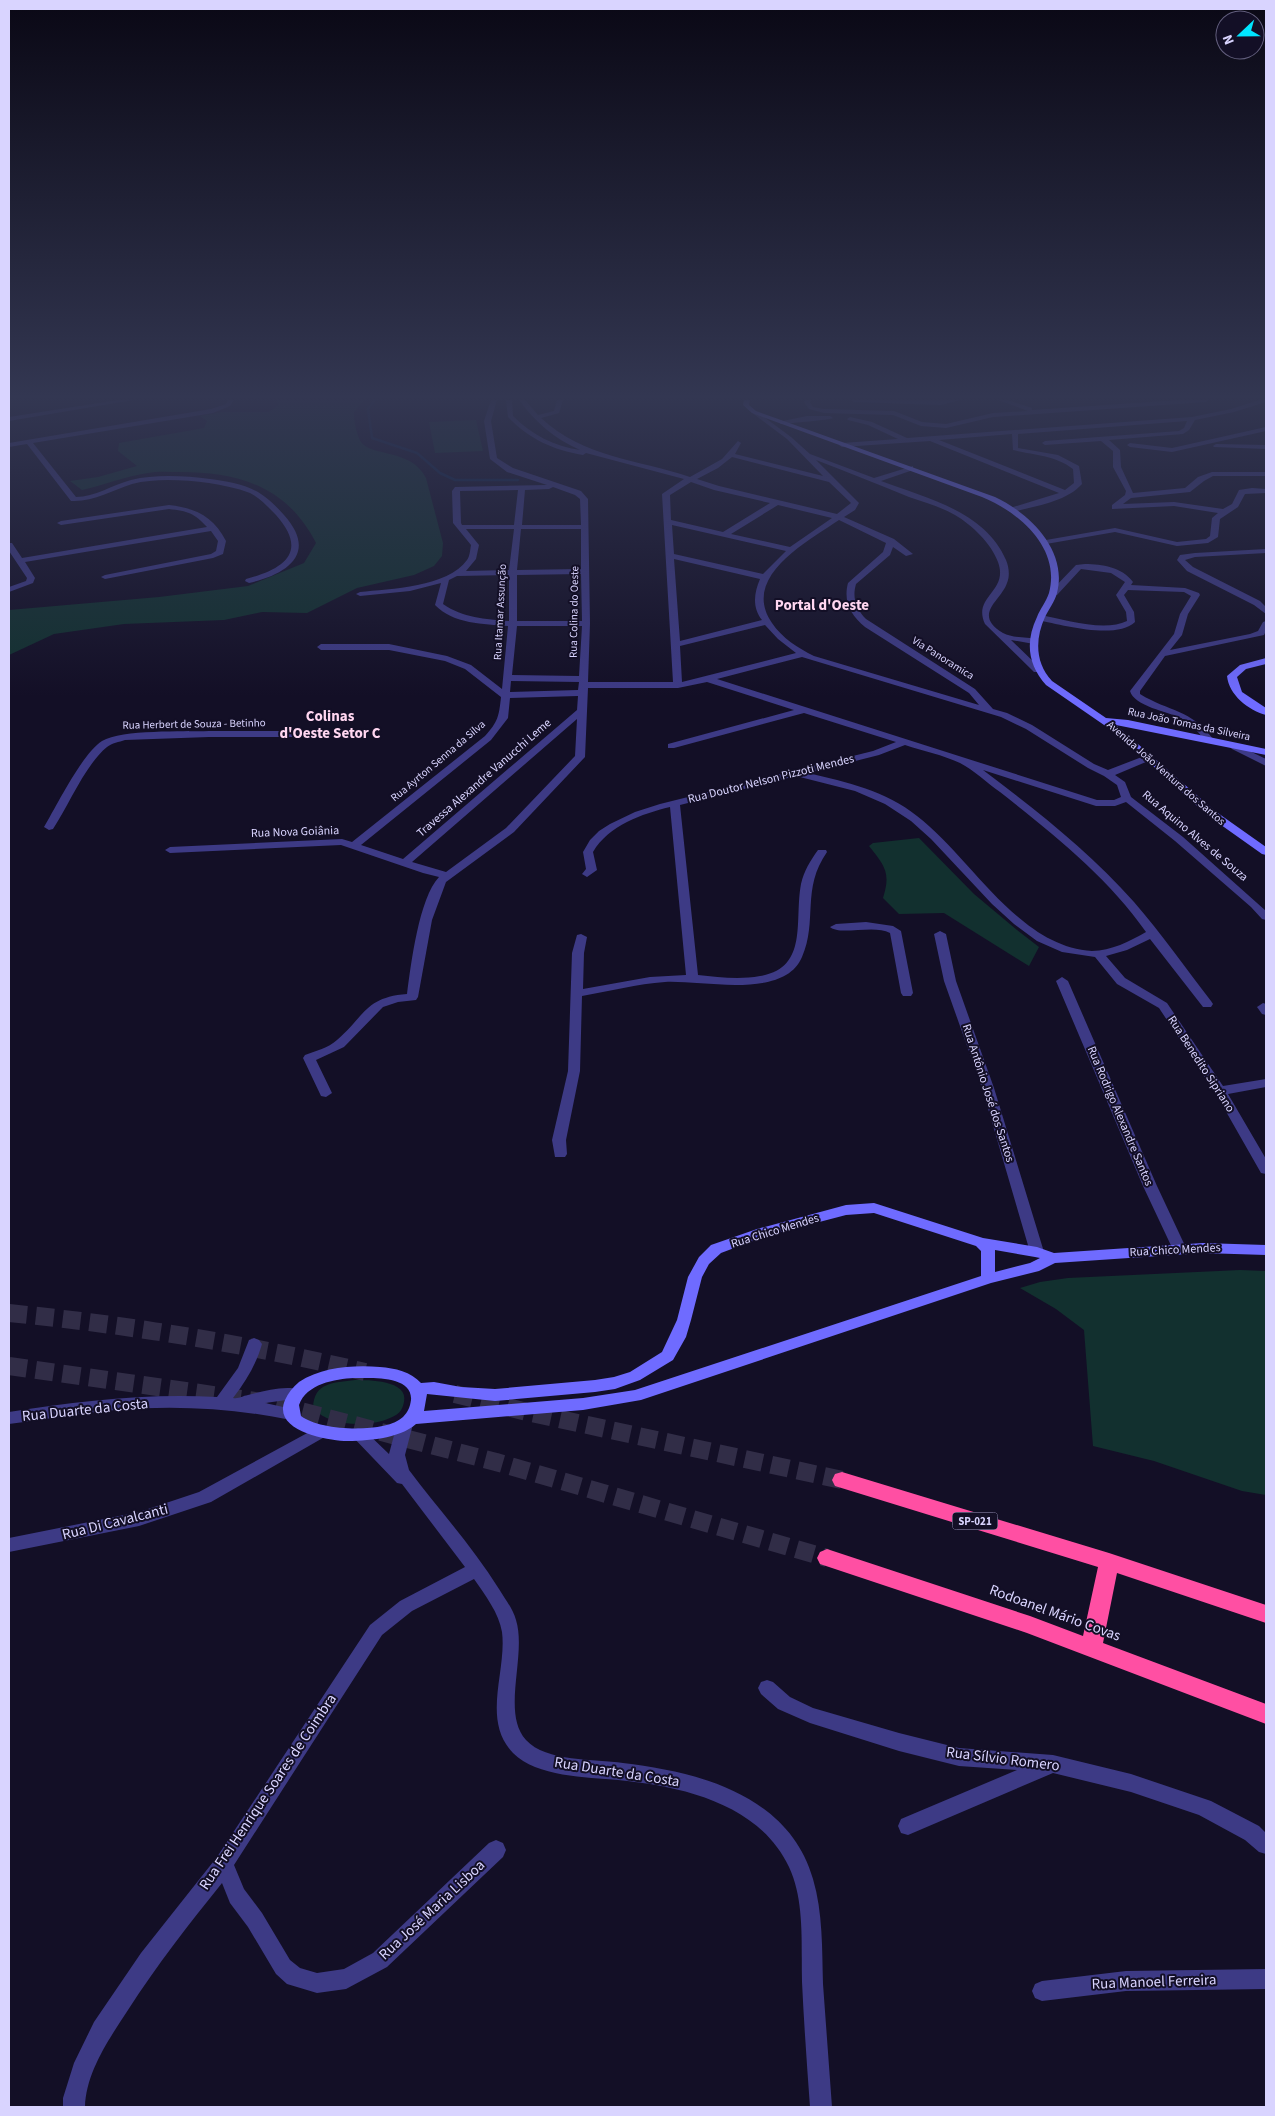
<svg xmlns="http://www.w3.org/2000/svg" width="1275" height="2116" viewBox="0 0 1275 2116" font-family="'Source Sans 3',sans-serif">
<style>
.green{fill:#12302f}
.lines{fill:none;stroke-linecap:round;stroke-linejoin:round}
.stream{stroke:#0c2248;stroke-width:2.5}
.highway-tunnel{stroke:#312d47;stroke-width:18;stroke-dasharray:18 9;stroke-linecap:butt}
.street{fill:#3d3a85;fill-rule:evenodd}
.secondary{fill:#6f6bff;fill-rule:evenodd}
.highway{fill:#ff4fa3;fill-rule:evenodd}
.labels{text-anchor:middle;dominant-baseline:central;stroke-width:4;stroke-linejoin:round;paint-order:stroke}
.far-street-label{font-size:11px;fill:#d9d4ff;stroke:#130f26}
.shield{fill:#130f26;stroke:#9e99be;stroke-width:1}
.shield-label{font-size:11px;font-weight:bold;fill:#d9d4ff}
.street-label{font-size:12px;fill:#d9d4ff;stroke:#130f26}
.far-district-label{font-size:15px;font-weight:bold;fill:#ffd6f0;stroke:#130f26}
.near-street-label{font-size:15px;fill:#d9d4ff;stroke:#130f26}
</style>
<rect width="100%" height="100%" fill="#130f26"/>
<g class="green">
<path d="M276,400H364L354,412C354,420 356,434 361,442C371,457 411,448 426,478L443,543L442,556L434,566L414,575L357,588L307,613L262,612L224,620L124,624L54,634L9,655V610L159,597L248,586L304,563L316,543C287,486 238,472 179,472C169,472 158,471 148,473C126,476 104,485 82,490L70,481L98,477L137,466L118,451L119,443L204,428L207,421L200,416L222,412H269L278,405Z"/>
<path d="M476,420L483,451L435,453L429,422Z"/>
<path d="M919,838L974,894L1017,930L1039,947L1029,966L944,913L899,914L883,898C891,873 885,866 869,846L873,843Z"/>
<path d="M1240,1270L1266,1271V1495L1242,1491L1154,1461L1093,1446L1084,1330L1056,1309L1020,1288L1040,1282L1068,1278Z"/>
<path d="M355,1380C368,1380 409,1380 404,1402C403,1407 401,1412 396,1415C375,1428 330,1428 313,1408C314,1382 333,1383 355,1380Z"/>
</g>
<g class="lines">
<path class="stream" d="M375,400L368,409L372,438L417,453L440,473L455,480H518"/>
<g class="highway-tunnel">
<path d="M9,1313C129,1325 247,1344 365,1372"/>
<path d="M9,1366L270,1403L496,1462L827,1558"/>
<path d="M455,1394L527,1412L842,1480"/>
</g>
<g class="street">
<path d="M118,400H133L9,421V417Z"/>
<path d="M228,400H234L230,406L213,413L33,443L76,497C95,497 112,485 131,480C156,474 185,476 210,479C226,481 244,484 258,492C268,498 276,506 284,515C318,553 288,574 249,583L245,581L246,579C284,569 309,552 276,515C268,507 260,498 250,493C237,488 222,485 209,483C184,480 156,478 132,484C113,490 95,501 74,501H71L27,444L9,447V443L211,409L226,404Z"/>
<path d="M491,400H497L491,421L497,458L513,468L581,491L588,499L590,623L588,682H673L662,494L684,479L586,453L583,455C553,450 529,439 508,417L506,400H512L513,416C532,435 554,446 580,450C555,439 535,422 519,400H525L538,415L554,411L557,400H563L559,413L541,418C584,458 637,459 690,477L722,459L738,441L741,443L735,454L823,476L787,439L751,412L756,411L791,437L810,454L874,478L913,466V470L881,481C926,498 985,511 1006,560C1009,567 1010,576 1007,583C1001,601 972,614 1003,633C1012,638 1027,637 1037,639V643L1034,644L1011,640L1040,668V672H1034L985,624C972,596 1009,592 998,562C991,543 972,525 955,515C941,507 924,502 909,497C878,484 847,472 816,460L859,503L855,510L844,517L894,539L913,554L906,556L893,547L890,555L856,584C852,598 856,609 866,619L975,689L993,709L1007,713L1032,725L1094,764L1108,770L1147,755H1153V759L1115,775L1125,782L1131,797L1183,837L1266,911V920L1262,919L1251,907L1175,841L1126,802L1115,806H1096L983,770C1036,810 1090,852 1134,902C1162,934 1186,969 1211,1001L1213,1004L1211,1007H1203L1150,939L1127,950L1106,956L1125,978L1167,1003L1223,1086L1266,1079V1087L1228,1094L1266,1159V1174L1261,1173L1216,1094L1159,1008L1117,984L1095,957L1062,952L1037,941L1014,924L992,904L931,839L911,821L885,804L855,791L796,776L680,805L698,975C718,977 739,980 760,976C809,968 794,921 801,884C804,871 810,861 818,850H826L827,852C801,889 818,921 802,957C784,1000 702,980 665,982C637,984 610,991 582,996L580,1071L566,1140L567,1154L565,1157H555L552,1140L568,1071L572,953L577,935L581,934L587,937L584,953L583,989L650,977L686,975L670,807C642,814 609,825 593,852L597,870L587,877L582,874L586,869L583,852L590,840L599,831L610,824L635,812L660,804L873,751L896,742L804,713L674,748H668V744L794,710L707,682L678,688H588L585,757L514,832L446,882L432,920L418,997L416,1000L398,1002L383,1007L344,1047L316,1060L332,1093L326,1097L321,1096L303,1058L305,1055C316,1051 328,1048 337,1040C364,1017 365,997 407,994C411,964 419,898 439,877L423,873L341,845L170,853L165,850L170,847L342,839L352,842L485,736C498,722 499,716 501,697L465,669L445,661L389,650H321L317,647L321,644H389L447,656L471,665L502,689L508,626C484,624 453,624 435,605L441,583L410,591L360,596L356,594L360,592C390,589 448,587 467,560C470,556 470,550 471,545L453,523L452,491L455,487L547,485L507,472L490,459L484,421ZM732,457L829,482L851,503L837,514L719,486L697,479L718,468ZM691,482L714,490L770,503L723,532L671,520L670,495ZM553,487L575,495L580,499L581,525H522L525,490L549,489ZM518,490L514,525H462L461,523L460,491ZM778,505L832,518L790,547L731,534ZM839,520L886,543L883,552L848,583C843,602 851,615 865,627L969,693L979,705L814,656C798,648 782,638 772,623C740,577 808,541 839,520ZM672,525L786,551L763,574L674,554ZM466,529H514L509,570L466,571L476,559L479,545ZM521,529H581V569L517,570ZM674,559L760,579C754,593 752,607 762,620L680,641ZM581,574L582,621H517V575ZM509,575V621C485,619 463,618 443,604L449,580L457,576ZM765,625L778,639L796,653L682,682L680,646ZM517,626H582L579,676L512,675ZM802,657L1001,717L1026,729L1088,768L1104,776L1117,785L1121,797L1114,800H1097L717,679ZM511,681L579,682L578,690L510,692ZM578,696L577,710L403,859L361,845L491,740L508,718L510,698ZM577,719L575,756L506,828L446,872L412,862ZM905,745C923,751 943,755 960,763C974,770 987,783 1000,792C1052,833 1108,877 1146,932C1130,941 1111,951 1092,951C1018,947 971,857 917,816C886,791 847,782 808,773L879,755Z"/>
<path d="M805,400H812L810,402L813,407L824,409L894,411L922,422L946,424L993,413L1028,411L998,400H1008L1032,408V410L1179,400H1209L1206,402L993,417L946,428L921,426L893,415L824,413L809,409L804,402Z"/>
<path d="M851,400H960L941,405L854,402Z"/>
<path d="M1259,400H1266V402L1234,412L1195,420L1189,430L1183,434L1109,440L1120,450L1121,467L1133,493L1185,488L1198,477L1212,472H1266V476H1213L1204,481L1190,492L1131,498L1123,504L1174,502L1223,509L1232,504L1239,490L1252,488L1266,489V493L1245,494L1238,507L1220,519L1218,537L1208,543L1177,546L1115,532L1046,544L1042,542L1046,540L1115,528L1177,542L1206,539L1210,536L1212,518L1218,513L1174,506L1112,509V505L1125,495L1126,491L1113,467V451L1101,441L1045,445L1042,443L1045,441L1179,431L1184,428L1187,421L1018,434V448L1058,455L1079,466L1082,484C1066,502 1035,506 1013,512L1009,510L1010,508L1059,493L930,441L842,447L839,445L842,443L898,439L868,425L848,420L847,419L850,417L872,422L907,438L1192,417L1231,409ZM1012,434L1013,450C1033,455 1055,455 1073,469L1074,483L1065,490L939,440Z"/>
<path d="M807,416H830L833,418C830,420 790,423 781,424L778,422Z"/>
<path d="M1266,427V431L1172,452L1130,447L1127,445L1130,443L1172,448Z"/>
<path d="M1216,444L1266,445V449L1214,447L1213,446Z"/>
<path d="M169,505C195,508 213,516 226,541L223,554L213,558L105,579L101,577L105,575L211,554L216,551L218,541L211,531L25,562L35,578L33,583L9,592V587L26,581L27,578L9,551V543H12L22,558L207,527C194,513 188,511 169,509L61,525L57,523L61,521Z"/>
<path d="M1266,549V553L1195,557L1185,560L1193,567L1260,601L1266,607V614L1254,605L1187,571L1177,560L1180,555L1195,553Z"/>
<path d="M1085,564C1102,564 1122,567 1133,582L1131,585L1185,588L1199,593L1200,595L1188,614L1182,635L1170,650L1250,634L1258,631L1263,622L1266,621V631L1264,635L1165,656L1140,691V694C1169,712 1191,709 1213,739V743H1207C1199,733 1192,724 1181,718C1168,712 1134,706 1130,691L1174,634L1180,614L1191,596L1184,592L1128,590L1124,595L1134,612L1135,622C1116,640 1062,625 1038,620L1037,618L1041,615C1065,620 1105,632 1127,621L1126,612L1116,595L1125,582L1111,573L1081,569L1057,595H1051V591L1076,565Z"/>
<path d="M209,731H297L302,734L297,737H209L125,740C119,742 112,743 107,747C85,765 69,805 53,829L49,830L44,827C57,805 82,754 102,741C122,729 184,732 209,731Z"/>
<path d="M1235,744L1266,759V766L1232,749L1230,747Z"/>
<path d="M866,922L893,926L901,931L913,993L911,996H903L901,993L890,933C874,924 840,936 830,927L836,924Z"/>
<path d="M940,931L946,934L956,981L994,1088L1044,1252L1042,1256H1032L1030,1252L982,1088L944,981L934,934Z"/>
<path d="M1062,977L1068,981L1157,1186L1187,1250L1185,1254H1175L1143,1186L1056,981Z"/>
<path d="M1263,1003L1266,1004V1015L1262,1014L1257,1007Z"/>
<path d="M254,1338L259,1340L262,1344C256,1365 246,1381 233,1398C239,1399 242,1396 248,1395C265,1391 285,1385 301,1390L304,1394L301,1398L265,1403L297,1410L299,1414L297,1418L291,1420C232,1408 175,1405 115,1410C80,1413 44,1420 9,1424V1412C78,1401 147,1393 217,1397L238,1368L249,1340Z"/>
<path d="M405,1418L411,1420L413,1424L405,1455L409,1470C439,1510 473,1547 499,1589C505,1599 513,1609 516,1620C527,1655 501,1713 526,1740C546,1762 595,1759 623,1763C699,1772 789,1795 813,1879C823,1913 822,1949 823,1984C826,2025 829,2066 832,2107H810C807,2066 804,2024 802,1982C801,1945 805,1901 789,1867C759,1803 680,1786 618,1780C586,1777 537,1777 513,1753C481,1720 507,1671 502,1632C499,1613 485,1595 474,1579L412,1611L382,1635L234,1865L244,1889L262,1913L290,1960L300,1968L317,1973L344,1969L373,1953L489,1843L496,1840L503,1843L506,1850L503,1857L387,1967L346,1989L317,1993L287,1984L276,1974L248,1927L230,1903L222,1883C189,1924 157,1965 128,2010C109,2039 86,2072 85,2107H63V2098L74,2063L94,2022L141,1953L217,1857L370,1625L400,1601L465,1567L402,1484L397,1483L350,1434L352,1430L358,1428L364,1430L389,1454L397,1424L399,1420Z"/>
<path d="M322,1425L328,1427L330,1431L328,1435L211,1502L139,1526L9,1552V1538L139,1512L199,1492Z"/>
<path d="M767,1680L773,1682L790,1697L813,1708L899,1733L959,1748L1053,1755L1131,1774L1211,1801L1259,1826L1266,1833V1854L1259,1852L1245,1840L1199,1815L1131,1792L1053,1773L908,1835L901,1833L898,1826L901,1819L1017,1770L959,1766L899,1751L810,1723L778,1709L761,1694L758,1688L761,1682Z"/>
<path d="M1266,1969V1989L1126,1991L1042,2001L1035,1998L1032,1991L1035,1984L1042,1981L1126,1971Z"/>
</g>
<g class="secondary">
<path d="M744,400H750L749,405L756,411L781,420L995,497C1029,513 1068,550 1057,593C1055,601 1049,609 1045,617C1035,639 1035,663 1052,681L1106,718L1128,720L1266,749V755L1116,725L1215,811L1266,847V855L1262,854L1207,815L1120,736L1046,685C1028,665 1025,642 1037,617C1040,609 1046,602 1049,593C1061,548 1019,512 982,497L752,413L743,405Z"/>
<path d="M1266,658V664L1246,669L1237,677L1242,692L1266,708V715C1248,710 1229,695 1227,676L1240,665Z"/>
<path d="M874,1203L983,1238L1037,1247L1054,1253L1203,1243L1266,1245V1255L1203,1253L1055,1263L1039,1271L991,1283L641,1400L583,1410L416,1424C399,1439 366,1441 344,1441C324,1440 272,1430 285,1400C288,1393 293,1387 299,1382C322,1367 353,1365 380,1367C395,1368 411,1372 421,1383L434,1382L461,1387L495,1389L595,1380L614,1377L630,1372L662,1352L677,1320L688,1277L699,1257L711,1245L757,1229L846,1205ZM874,1213L976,1246L981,1251V1276L635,1390L583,1398L424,1411L427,1394L495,1401L595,1392L615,1389L640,1380L673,1360L686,1337L691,1320L702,1277L709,1264L721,1253L766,1236L846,1215ZM995,1250L1035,1257L1040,1258L1030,1263L995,1272ZM354,1378C371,1378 413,1375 411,1400C410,1407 408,1412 403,1417C385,1434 320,1431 301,1416L299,1405C306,1384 335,1379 354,1378Z"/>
</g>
<path class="highway" d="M842,1472L1109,1553L1266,1605V1623L1117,1573L1103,1643L1266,1704V1724L1027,1633L820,1564L817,1558L820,1552L827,1549L1030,1616L1083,1636L1098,1567L835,1486L832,1480L835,1474Z"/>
</g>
<linearGradient id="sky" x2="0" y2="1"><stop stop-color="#0a0815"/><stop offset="0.57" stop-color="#333752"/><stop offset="1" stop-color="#333752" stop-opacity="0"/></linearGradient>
<rect width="1275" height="696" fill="url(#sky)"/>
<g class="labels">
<g class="far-street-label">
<text transform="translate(500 612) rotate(-87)">Rua Itamar Assunção</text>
<text transform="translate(574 612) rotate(-89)">Rua Colina do Oeste</text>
<text transform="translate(943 658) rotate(32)">Via Panoramica</text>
<text transform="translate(194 724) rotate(-1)">Rua Herbert de Souza - Betinho</text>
<text transform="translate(1189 724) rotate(12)">Rua João Tomas da Silveira</text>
<text transform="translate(438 761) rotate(-40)">Rua Ayrton Senna da Silva</text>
<text transform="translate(1166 773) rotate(41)">Avenida João Ventura dos Santos</text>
</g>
<rect class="shield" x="952.5" y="1512.5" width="45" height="17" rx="4"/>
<g class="shield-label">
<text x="975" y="1521">SP-021</text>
</g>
<g class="street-label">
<text transform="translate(484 778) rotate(-41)">Travessa Alexandre Vanucchi Leme</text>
<text transform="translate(771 779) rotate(-14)">Rua Doutor Nelson Pizzoti Mendes</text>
<text transform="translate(295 832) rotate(-2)">Rua Nova Goiânia</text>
<text transform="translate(1195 836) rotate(40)">Rua Aquino Alves de Souza</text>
<text transform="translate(1201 1064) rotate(57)">Rua Benedito Sipriano</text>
<text transform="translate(988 1093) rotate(72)">Rua Antônio José dos Santos</text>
<text transform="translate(1120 1116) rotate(67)">Rua Rodrigo Alexandre Santos</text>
<text transform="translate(775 1231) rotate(-17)">Rua Chico Mendes</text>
<text transform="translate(1175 1250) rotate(-3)">Rua Chico Mendes</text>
</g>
<g class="far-district-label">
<text x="822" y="605">Portal d'Oeste</text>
<text x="330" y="716">Colinas<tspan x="330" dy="17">d'Oeste Setor C</tspan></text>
</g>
<g class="near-street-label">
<text transform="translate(85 1410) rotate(-6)">Rua Duarte da Costa</text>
<text transform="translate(115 1522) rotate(-14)">Rua Di Cavalcanti</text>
<text transform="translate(1055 1613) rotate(20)">Rodoanel Mário Covas</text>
<text transform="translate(1003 1759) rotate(7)">Rua Sílvio Romero</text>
<text transform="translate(617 1772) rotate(9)">Rua Duarte da Costa</text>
<text transform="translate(268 1792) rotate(-56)">Rua Frei Henrique Soares de Coimbra</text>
<text transform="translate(432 1910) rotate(-43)">Rua José Maria Lisboa</text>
<text transform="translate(1154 1982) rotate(-2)">Rua Manoel Ferreira</text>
</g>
</g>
<rect width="1275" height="2116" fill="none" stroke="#d9d4ff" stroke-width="20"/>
<g transform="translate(1240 35) rotate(248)"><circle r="24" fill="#130f26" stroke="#625e7d"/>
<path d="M0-4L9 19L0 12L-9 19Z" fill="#00e5ff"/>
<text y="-8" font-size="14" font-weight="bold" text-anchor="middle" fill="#d9d4ff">N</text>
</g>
</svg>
